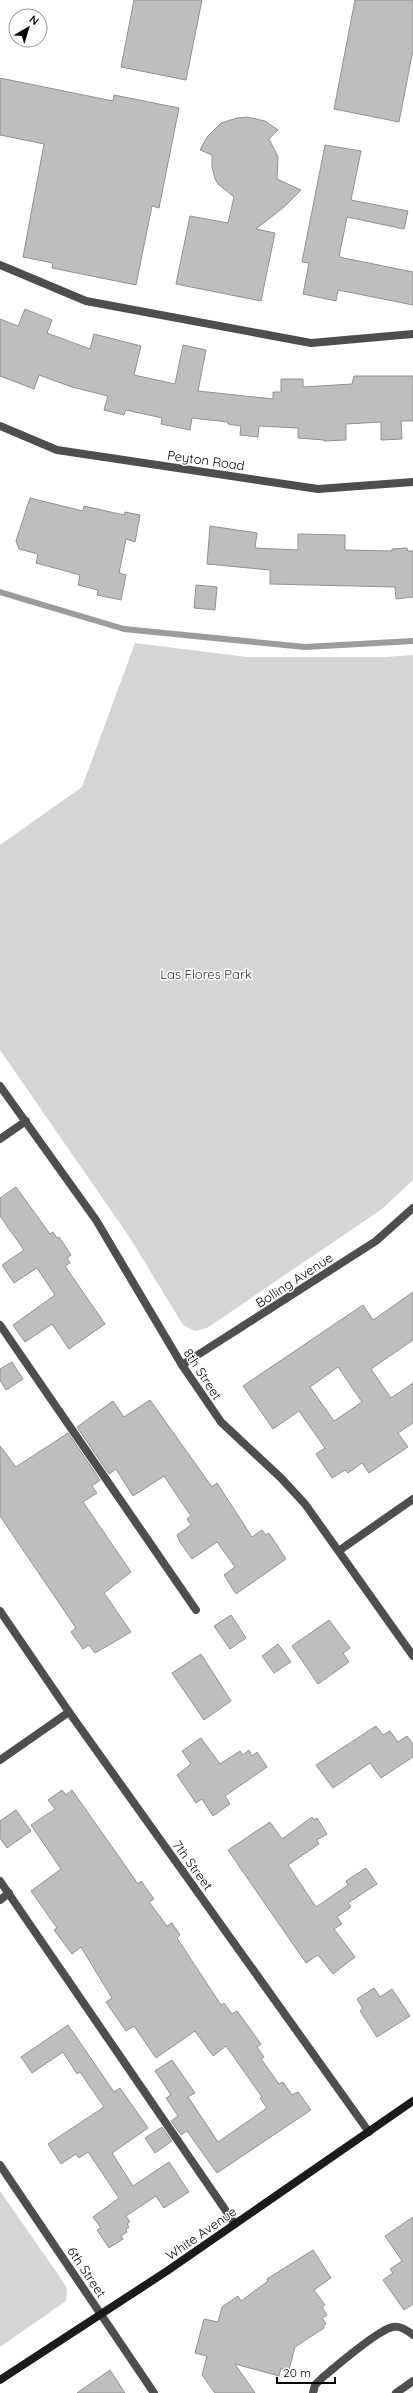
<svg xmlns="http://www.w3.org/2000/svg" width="413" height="2393" viewBox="0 0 413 2393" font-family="Quicksand,sans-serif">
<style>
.green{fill:#d5d5d5}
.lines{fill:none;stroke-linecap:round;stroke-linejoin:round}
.stream{stroke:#9c9c9c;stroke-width:6}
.building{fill:#bebebe;stroke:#929292;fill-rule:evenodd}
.service{stroke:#4e4e4e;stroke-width:8}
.minor{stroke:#4e4e4e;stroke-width:8}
.tertiary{stroke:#4e4e4e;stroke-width:8}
.secondary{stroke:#1b1b1b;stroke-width:8}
.labels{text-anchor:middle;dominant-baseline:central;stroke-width:3;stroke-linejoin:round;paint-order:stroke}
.street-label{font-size:13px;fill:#000;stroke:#fff}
.park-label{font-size:13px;fill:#2c2c2c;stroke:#fff}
</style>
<rect width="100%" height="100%" fill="#fff"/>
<g class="green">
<path d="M135,643L247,657H385L413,655V1180L382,1209L207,1328L195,1331L183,1325L130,1238L0,1050V845L82,787Z"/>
<path d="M0,2191L64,2283L67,2289L66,2301L0,2347Z"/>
</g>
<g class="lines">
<path class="stream" d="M0,592L124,629L305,647L413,641"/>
</g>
<g class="building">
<path d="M134,0H202L186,80L121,67Z"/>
<path d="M355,0H413V50L399,122L334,109Z"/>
<path d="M0,78L113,101L114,95L179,108L159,208L152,206L136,285L52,268L53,263L23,257L44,144L0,135Z"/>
<path d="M247,117L265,121L278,130L269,139L278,157L277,179L301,190L284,207L256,229L275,233L261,301L176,284L190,216L228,223L234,197L218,184L215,179L212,167V155L200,150L207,137L221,123L237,118Z"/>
<path d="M325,145L361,151L351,200L408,211L404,229L347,217L339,257L413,272V305L338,290L336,301L303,294L309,263L302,262Z"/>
<path d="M25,309L52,320L47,333L90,349L94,334L141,346L134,375L175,384L183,345L206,350L198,391L273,399V392H281V379H303V387L352,384L354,376H413V421H401L402,439L381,440V422L346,424V440L324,441V440L298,438V428L259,426L258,437L240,435L241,426L228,424V422L192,418L190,430L161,424L162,418L126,410L124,415L104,410L108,396L72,387L39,375L34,389L0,376V319L18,326Z"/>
<path d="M30,498L83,511L84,506L124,515L125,512L140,515L135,542L126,539L119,573L126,575L121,600L97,595L98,590L78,585L80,575L36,563L38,554L19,549L16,541Z"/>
<path d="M210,526L257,533L255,548L298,550V534L345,535V550L392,551V549L407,548L408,551H413V597L396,599L395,587L270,584V570L207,564Z"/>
<path d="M196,585L217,587L215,610L194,608Z"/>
<path d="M16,1187L50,1234L53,1232L57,1238L59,1237L71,1255L67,1258L70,1263L65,1266L105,1324L69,1349L52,1324L25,1342L13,1325L55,1295L37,1268L14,1283L2,1265L24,1250L0,1216V1198Z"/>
<path d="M413,1292V1340L371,1369L391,1398L413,1383V1423L398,1433L408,1447L369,1473L362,1463L348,1473L345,1470L332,1478L316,1454L325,1448L299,1411L273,1429L243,1386L363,1305L373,1320ZM338,1367L362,1402L334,1421L310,1387Z"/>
<path d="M12,1362L23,1379L6,1390L0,1380V1369Z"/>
<path d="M150,1400L212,1487L217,1483L252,1537L262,1530L266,1535L269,1533L286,1559L236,1594L224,1575L235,1567L217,1542L192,1559L180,1542L177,1535L191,1525L187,1519L191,1516L164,1476L133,1496L116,1469L109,1474L77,1427L113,1401L124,1417Z"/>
<path d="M68,1433L100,1480L92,1486L97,1493L83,1502L131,1572L104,1593L131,1632L95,1653L89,1645L83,1649L71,1632L76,1628L0,1516V1446L16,1467Z"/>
<path d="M231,1615L246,1638L230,1649L214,1626Z"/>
<path d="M329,1620L350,1648L343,1653L349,1662L318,1684L292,1646Z"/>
<path d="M278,1644L291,1662L274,1673L262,1656Z"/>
<path d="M201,1654L231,1701L204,1720L172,1673Z"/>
<path d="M376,1726L383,1735L390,1731L398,1742L407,1736L413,1744V1757L381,1778L370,1763L333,1788L316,1765Z"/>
<path d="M201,1738L220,1764L240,1751L243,1755L249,1750L252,1756L257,1752L267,1767L225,1796L230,1804L213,1816L202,1799L196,1803L177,1775L191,1764L182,1751Z"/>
<path d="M62,1790L66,1795L72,1790L138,1884L141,1881L154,1899L149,1902L167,1926L172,1923L180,1935L177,1938L221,2005L224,2003L232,2014L237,2011L261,2044L257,2047L264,2057L261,2059L279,2084L283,2082L292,2095L298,2092L311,2110L217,2173L187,2131L181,2135L171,2121L178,2116L166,2098L171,2095L155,2071L172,2060L195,2093L188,2097L218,2142L267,2108L260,2098L262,2097L226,2046L213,2056L195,2031L156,2058L134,2026L126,2031L106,2002L112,1998L81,1947L72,1954L54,1930L57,1928L31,1891L61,1869L31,1825L55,1809L48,1800Z"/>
<path d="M16,1810L31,1831L7,1848L0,1838V1821Z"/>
<path d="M312,1817L314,1820L317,1818L327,1834L317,1840L319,1844L288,1865L316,1907L348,1885L346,1881L366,1868L377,1884L348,1903L351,1907L337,1917L342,1924L334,1929L355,1957L333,1974L318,1955L306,1963L228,1850L270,1822L282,1839Z"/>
<path d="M374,1988L380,1997L392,1989L410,2016L377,2037L360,2011L363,2009L357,1999Z"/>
<path d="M68,2025L114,2092L120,2088L148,2128L112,2153L133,2186L169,2162L189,2192L164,2208L156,2196L126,2216L130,2222L127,2224L129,2227L126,2230L127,2232L121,2236L123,2239L109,2248L97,2230L101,2228L93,2217L119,2198L88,2152L79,2158L76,2154L61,2164L48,2144L104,2107L80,2072L77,2074L63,2052L32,2073L21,2057Z"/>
<path d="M162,2127L172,2141L155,2153L145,2138Z"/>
<path d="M413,2217V2304L404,2310L383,2280L393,2273L390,2269L402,2261L385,2236Z"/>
<path d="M313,2250L331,2278L314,2290L325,2305L322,2307L327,2315L322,2318L326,2324L323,2326L324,2328L295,2347L289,2370L281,2368L279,2376L235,2364L255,2393H215L202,2375L207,2356L195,2353L204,2319L218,2322L222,2307L238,2296L241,2301L268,2281L267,2279Z"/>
<path d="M110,2370L125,2393H77Z"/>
</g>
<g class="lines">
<g class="service">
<path d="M0,265L86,301L311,343L413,334"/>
<path d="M0,1325L196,1610"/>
<path d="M0,1881L235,2224"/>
<path d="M0,1900L9,1893"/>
<path d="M313,2393L315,2385L322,2378C335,2367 379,2329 393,2327C400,2325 408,2331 413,2335"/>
<path d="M396,2393L413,2381"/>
</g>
<g class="minor">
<path d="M0,426L57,450L318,489L413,482"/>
<path d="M0,1139L26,1121"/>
<path d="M182,1365L376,1241L413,1208"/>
<path d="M340,1550L413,1499"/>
<path d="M0,1611L69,1712L369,2132"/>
<path d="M0,1760L69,1712"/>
<path d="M0,2165L154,2393"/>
</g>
<path class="tertiary" d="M0,1086L96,1220L182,1365L221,1422L281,1478L305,1504L413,1656"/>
<path class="secondary" d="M0,2380L167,2271L413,2101"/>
</g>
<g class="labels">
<g class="street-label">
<text transform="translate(206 460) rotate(8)">Peyton Road</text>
<text transform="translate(294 1280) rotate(-33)">Bolling Avenue</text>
<text transform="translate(203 1374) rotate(57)">8th Street</text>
<text transform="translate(193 1865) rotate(54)">7th Street</text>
<text transform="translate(201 2233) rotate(-35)">White Avenue</text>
<text transform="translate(87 2272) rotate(56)">6th Street</text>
</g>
<g class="park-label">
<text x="206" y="974">Las Flores Park</text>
</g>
</g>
<g transform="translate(28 28) rotate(38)"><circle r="19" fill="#ffffff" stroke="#999999"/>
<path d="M0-3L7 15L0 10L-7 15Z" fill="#000000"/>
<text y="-6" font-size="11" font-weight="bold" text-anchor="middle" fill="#000000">N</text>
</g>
<path d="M277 2377v6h58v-6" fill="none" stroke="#000000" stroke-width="2"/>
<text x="283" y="2377" font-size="12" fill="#000000" stroke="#ffffff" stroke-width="3" paint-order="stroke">20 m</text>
</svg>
